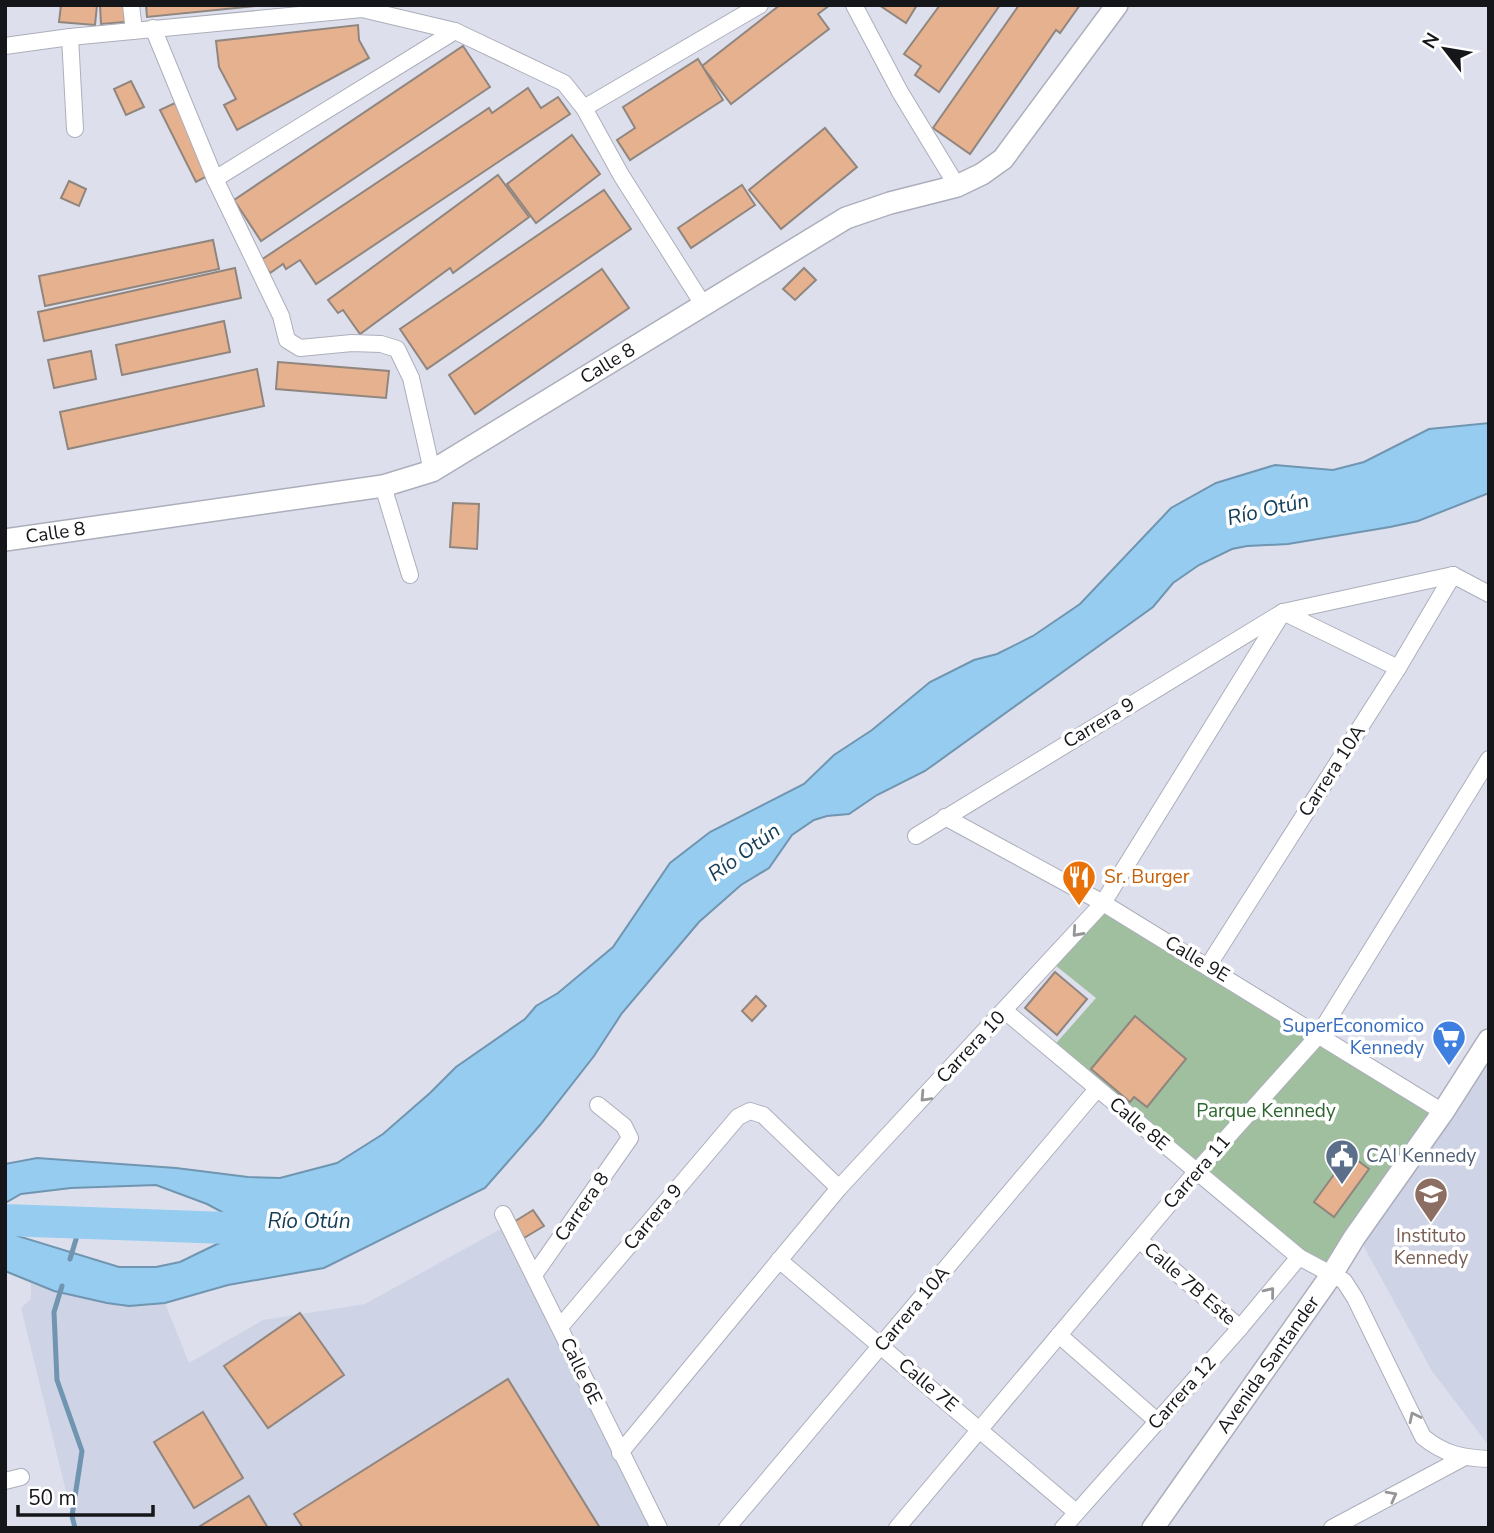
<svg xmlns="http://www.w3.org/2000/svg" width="1494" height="1533" viewBox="0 0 1494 1533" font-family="'Nunito Sans',sans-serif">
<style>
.built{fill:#ced3e6}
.green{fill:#a0bf9f;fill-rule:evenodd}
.water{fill:#97ccf1;stroke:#7095b0;stroke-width:2;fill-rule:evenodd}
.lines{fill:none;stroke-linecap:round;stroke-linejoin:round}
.stream{stroke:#7095b0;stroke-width:5}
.river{stroke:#97ccf1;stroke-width:32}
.building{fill:#e5b18f;stroke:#90867f;stroke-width:2}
.minor-casing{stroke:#acafbb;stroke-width:18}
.tertiary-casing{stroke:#acafbb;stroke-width:24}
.minor{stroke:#fff;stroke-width:16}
.tertiary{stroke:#fff;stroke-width:21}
.oneway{stroke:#969698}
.labels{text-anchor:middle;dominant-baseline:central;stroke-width:7;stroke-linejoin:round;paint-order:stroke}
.street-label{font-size:19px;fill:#15161a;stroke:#fff}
.food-label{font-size:19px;fill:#c56008;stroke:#fff;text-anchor:start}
.shop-label{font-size:19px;fill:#366cbe;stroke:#fff;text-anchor:end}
.park-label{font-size:19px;fill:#2c652d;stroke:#fff}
.service-label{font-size:19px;fill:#4e5e75;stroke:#fff;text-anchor:start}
.education-label{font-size:19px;fill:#785e54;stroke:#fff}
.water-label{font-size:21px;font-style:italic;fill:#133d56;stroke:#fff}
</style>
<rect width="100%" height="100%" fill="#dde0ec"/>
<g class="built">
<path d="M1489,1040V1446L1432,1371L1363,1245L1382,1202Z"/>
<path d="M508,1225L659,1528H75L21,1308L31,1299V1283L54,1291L107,1303L129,1306L165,1303L189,1363L263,1320L365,1304Z"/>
</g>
<path class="green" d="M1103,903L1443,1112L1332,1274L1051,1049L1096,998L1050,961ZM1349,1155L1369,1169L1334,1217L1314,1202Z"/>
<path class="water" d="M1489,423V493L1418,521L1390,527L1288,544L1247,546L1232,549L1199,565L1173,583L1153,607L925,771L877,795L849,814L827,816L814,820L792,835L769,868L741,885L699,922L622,1013L594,1056L540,1125L485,1188L324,1268L228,1285L165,1303L129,1306L107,1303L54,1291L5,1271V1232L119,1267H156L180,1262L217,1244L254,1229L207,1204L156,1185L71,1188L21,1194L5,1203V1164L37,1158L176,1168L248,1177L280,1178L337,1163L383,1134L430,1093L456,1067L525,1019L536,1006L558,993L613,947L670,863L710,832L804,784L834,755L872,730L930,682L974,660L997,654L1033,636L1080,604L1171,508L1216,483L1275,465L1333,470L1364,462L1429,429ZM540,1065L541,1077L492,1134L425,1197L383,1219L379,1215L484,1106L525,1070Z"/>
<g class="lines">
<g class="stream">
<path d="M70,1259L81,1223"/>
<path d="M62,1286L54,1312L57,1380L82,1451L72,1516L75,1528"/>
</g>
<g class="river">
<path d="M5,1220L255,1229L295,1234"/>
<path d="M339,1230L380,1218L440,1168L480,1129L566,1033"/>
</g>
</g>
<g class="building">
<path d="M61,5H97L95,25L59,22Z"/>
<path d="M100,5H124L125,22L101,24Z"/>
<path d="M146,5H265L147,17Z"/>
<path d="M780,5H830L818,14L829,29L731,104L702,66Z"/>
<path d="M879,5H917L906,23Z"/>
<path d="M940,5H1000L939,92L915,75L921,66L904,54Z"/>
<path d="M1019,5H1080L1060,33L1056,30L970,154L933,128Z"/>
<path d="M358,25L359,40L369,58L237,130L224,105L236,99L219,67L216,41Z"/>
<path d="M463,46L490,87L261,241L234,200Z"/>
<path d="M698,59L723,100L630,160L617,140L635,128L623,107Z"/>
<path d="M131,81L144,107L126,115L114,89Z"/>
<path d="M528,88L541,108L558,97L570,114L316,284L300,260L286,269L283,264L270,273L261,260L489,108L492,113Z"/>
<path d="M175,103L211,174L196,182L160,110Z"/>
<path d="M825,128L857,167L781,229L749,190Z"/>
<path d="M572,135L600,174L536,223L507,184Z"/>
<path d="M498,175L529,217L453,273L450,268L360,334L343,310L338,313L328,300Z"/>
<path d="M69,181L86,189L79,206L61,198Z"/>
<path d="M742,185L755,205L691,248L678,228Z"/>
<path d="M604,190L631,229L427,369L400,329Z"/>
<path d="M213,240L219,269L45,306L39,276Z"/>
<path d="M235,268L241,298L44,341L38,312Z"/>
<path d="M804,268L816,280L795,300L783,289Z"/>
<path d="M602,269L629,308L475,414L449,375Z"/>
<path d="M224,321L230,352L122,375L116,345Z"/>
<path d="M91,351L96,379L54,388L48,360Z"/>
<path d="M278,362L389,371L386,398L276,389Z"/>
<path d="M257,369L264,406L68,449L60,412Z"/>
<path d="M453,503L479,504L477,549L450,547Z"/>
<path d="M1055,972L1087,999L1057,1035L1025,1008Z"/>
<path d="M756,996L766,1006L752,1021L742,1011Z"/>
<path d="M1135,1016L1186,1059L1147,1107L1134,1097L1130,1102L1091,1069Z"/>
<path d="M1349,1154L1369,1169L1334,1217L1314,1202Z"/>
<path d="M533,1210L544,1226L524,1238L514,1222Z"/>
<path d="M300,1313L344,1375L268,1428L224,1366Z"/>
<path d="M508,1379L600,1528H303L294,1514Z"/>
<path d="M203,1412L243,1478L194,1508L154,1442Z"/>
<path d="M249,1496L268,1528H197Z"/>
</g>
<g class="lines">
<g class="minor-casing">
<g id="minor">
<path d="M131,5L134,31"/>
<path d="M360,5L362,9L455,31L564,83L584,108L621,175L704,306"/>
<path d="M854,5L900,92L957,186"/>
<path d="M153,28L215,179L281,316L287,340L300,348L352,343L381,344L397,349L411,378L432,471"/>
<path d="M70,37L75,129"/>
<path d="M5,46L70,37L362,9"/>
<path d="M584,108L760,5"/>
<path d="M215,179L455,31"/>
<path d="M383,486L410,575"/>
<path d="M1453,575L1489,594"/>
<path d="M1283,612L1398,668"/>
<path d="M945,817L1103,903L1443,1112"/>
<path d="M916,836L1283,612L1453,575"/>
<path d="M1208,966L1398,668L1453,575"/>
<path d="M1005,1011L1299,1257L1344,1281L1355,1298L1423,1437C1444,1454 1462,1458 1489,1459"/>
<path d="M503,1214L659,1528"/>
<path d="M1139,1240L1240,1328"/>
<path d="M779,1260L1076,1512"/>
<path d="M534,1275L630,1138L624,1126L598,1105"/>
<path d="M560,1327L738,1117L750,1111L763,1115L839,1188"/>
<path d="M1059,1335L1157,1421"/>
<path d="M620,1453L839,1188L1103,903L1283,612"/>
<path d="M5,1481L21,1477"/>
<path d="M727,1528L1097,1089"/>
<path d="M897,1528L1196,1172L1318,1036L1489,759"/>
<path d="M1063,1528L1240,1328L1299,1257"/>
<path d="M1332,1528L1463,1458"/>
</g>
</g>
<g class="tertiary-casing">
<g id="tertiary">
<path id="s1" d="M5,540L383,486L432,471L846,218L890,203L957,186L982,174L1003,159L1117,5"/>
<path id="s2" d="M1153,1528L1332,1274L1354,1238L1443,1112L1489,1040"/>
</g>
</g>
<use href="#minor" class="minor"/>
<use href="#tertiary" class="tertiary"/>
</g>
<defs><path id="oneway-chevron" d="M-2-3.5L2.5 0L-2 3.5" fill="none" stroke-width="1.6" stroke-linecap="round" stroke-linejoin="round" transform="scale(1.75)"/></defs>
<g class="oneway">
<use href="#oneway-chevron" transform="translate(1077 932) rotate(132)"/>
<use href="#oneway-chevron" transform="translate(925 1097) rotate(133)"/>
<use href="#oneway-chevron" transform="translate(1270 1292) rotate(-51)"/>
<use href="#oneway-chevron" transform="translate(1414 1417) rotate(-116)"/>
<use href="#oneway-chevron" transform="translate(1392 1496) rotate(-28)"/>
</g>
<defs>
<g id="restaurant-pin" transform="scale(1.75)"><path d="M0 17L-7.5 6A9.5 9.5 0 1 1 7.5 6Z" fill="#e8710a" stroke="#fff"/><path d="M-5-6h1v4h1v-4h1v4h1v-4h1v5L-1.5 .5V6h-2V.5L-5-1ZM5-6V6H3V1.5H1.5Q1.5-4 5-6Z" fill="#fff"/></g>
<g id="supermarket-pin" transform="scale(1.75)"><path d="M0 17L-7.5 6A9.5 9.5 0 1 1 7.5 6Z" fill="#3f7fe0" stroke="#fff"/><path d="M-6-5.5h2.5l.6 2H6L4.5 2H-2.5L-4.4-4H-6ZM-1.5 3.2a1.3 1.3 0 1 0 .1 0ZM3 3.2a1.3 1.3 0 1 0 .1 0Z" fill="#fff"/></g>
<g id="civic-pin" transform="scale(1.75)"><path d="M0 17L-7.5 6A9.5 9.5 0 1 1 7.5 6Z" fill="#5c6f8a" stroke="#fff"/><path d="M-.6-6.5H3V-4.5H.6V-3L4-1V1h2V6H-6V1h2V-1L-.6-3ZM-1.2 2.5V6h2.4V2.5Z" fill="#fff"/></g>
<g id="school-pin" transform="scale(1.75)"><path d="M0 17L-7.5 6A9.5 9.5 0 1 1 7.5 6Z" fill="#8d6e63" stroke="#fff"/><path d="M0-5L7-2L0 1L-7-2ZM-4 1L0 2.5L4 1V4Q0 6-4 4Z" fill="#fff"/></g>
</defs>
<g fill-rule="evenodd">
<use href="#restaurant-pin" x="1079" y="877"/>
<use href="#supermarket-pin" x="1449" y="1037"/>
<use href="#civic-pin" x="1342" y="1156"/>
<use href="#school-pin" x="1431" y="1194"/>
</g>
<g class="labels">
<g class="street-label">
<text stroke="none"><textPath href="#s1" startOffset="639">Calle 8</textPath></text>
<text stroke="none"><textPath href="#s1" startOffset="51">Calle 8</textPath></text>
<text transform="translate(1099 723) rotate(-31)">Carrera 9</text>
<text transform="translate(1332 771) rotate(-57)">Carrera 10A</text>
<text transform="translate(1197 959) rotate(31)">Calle 9E</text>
<text transform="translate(971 1047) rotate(-47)">Carrera 10</text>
<text transform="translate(1139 1124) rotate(40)">Calle 8E</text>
<text transform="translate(1197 1172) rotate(-49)">Carrera 11</text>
<text transform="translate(582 1207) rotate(-55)">Carrera 8</text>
<text transform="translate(653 1217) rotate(-50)">Carrera 9</text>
<text transform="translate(1190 1284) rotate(41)">Calle 7B Este</text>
<text transform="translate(912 1309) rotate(-50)">Carrera 10A</text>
<text stroke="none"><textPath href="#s2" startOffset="200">Avenida Santander</textPath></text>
<text transform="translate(581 1371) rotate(64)">Calle 6E</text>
<text transform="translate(928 1385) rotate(40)">Calle 7E</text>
<text transform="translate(1182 1393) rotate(-48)">Carrera 12</text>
</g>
<g class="food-label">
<text x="1104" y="877">Sr. Burger</text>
</g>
<g class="shop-label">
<text x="1424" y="1026">SuperEconomico<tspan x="1424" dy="22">Kennedy</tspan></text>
</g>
<g class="park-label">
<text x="1266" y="1111">Parque Kennedy</text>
</g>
<g class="service-label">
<text x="1366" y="1156">CAI Kennedy</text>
</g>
<g class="education-label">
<text x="1431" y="1236">Instituto<tspan x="1431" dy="22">Kennedy</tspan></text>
</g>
<g class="water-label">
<text transform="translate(1268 509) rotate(-13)">Río Otún</text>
<text transform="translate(744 852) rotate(-36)">Río Otún</text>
<text x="309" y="1221">Río Otún</text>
</g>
</g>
<rect width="1494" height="1533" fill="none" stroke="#15161a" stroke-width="14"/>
<g transform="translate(1445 49) rotate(301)" stroke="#ffffff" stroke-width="5" paint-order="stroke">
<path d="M0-5L12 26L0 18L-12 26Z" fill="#15161a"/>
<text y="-10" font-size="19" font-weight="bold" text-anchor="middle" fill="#15161a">N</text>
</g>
<path d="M18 1505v10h135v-10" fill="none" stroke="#15161a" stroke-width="3.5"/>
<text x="28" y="1505" font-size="21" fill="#15161a" stroke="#ffffff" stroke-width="5" paint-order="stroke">50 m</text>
</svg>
